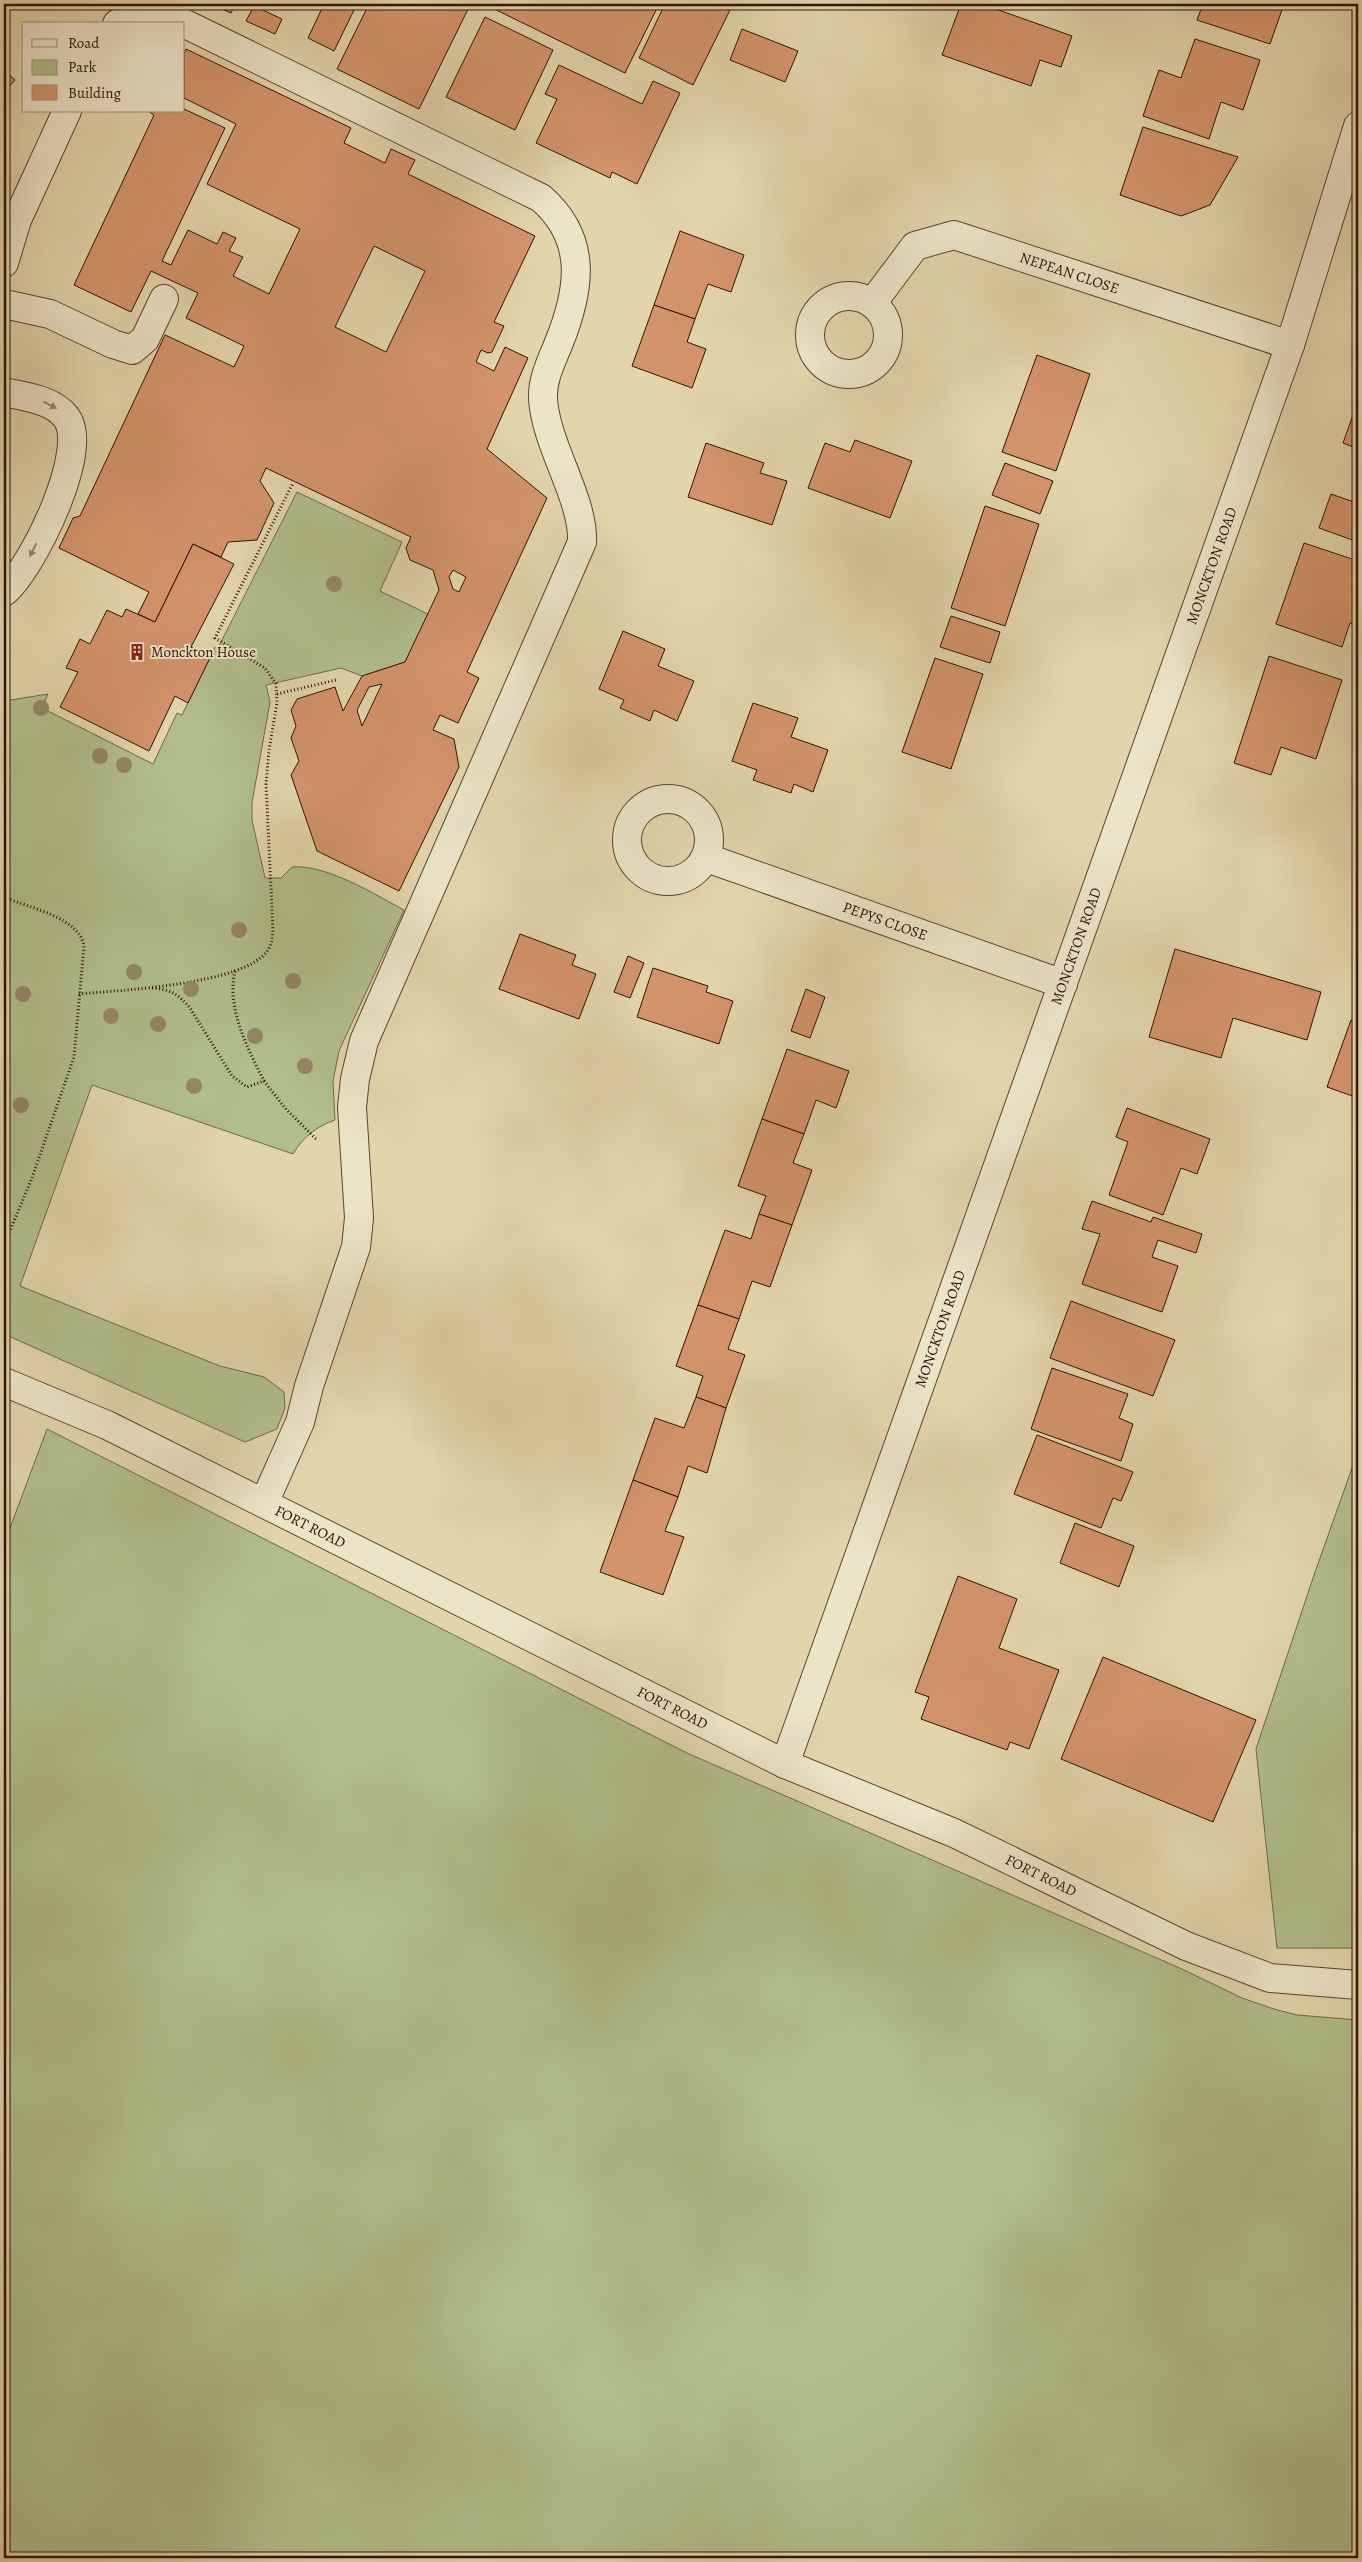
<svg xmlns="http://www.w3.org/2000/svg" width="1362" height="2562" viewBox="0 0 1362 2562" font-family="Alegreya,serif">
<style>
.green{fill:#b0be8c;stroke:#706848}
.building{fill:#d4946b;stroke:#301203;fill-rule:evenodd}
.lines{fill:none;stroke-linecap:round;stroke-linejoin:round}
.minor-casing{stroke:#5c432d;stroke-width:30}
.path{stroke:#301203;stroke-width:3;stroke-dasharray:1 2.5;stroke-linecap:butt}
.minor{stroke:#ece4c9;stroke-width:28}
.tree{fill:#958666}
.oneway{fill:#978670}
.labels{text-anchor:middle;dominant-baseline:central;stroke-width:4;stroke-linejoin:round;paint-order:stroke}
.street-label{font-size:15px;fill:#301203;stroke:#ece4c9}
.poi-label{font-size:15px;fill:#301203;stroke:#ece4c9;text-anchor:start}
</style>
<rect width="100%" height="100%" fill="#e2d5ac"/>
<filter id="stains"><feTurbulence type="fractalNoise" baseFrequency=".004" numOctaves="4"/><feColorMatrix values="0 0 0 0 .2 0 0 0 0 .09 0 0 0 0 .02 0 0 0 .5 -.17"/></filter>
<radialGradient id="worn" r=".72"><stop offset=".6" stop-color="#630" stop-opacity="0"/><stop offset="1" stop-color="#630" stop-opacity=".3"/></radialGradient>
<g class="green">
<path d="M297,492L402,542L380,591L428,614L405,662L362,676L341,668L266,685L270,702L252,803V820L265,878H281L292,867C326,864 374,894 404,910L339,1051L333,1081L335,1120C316,1127 304,1136 293,1154L92,1085L20,1286L220,1366L264,1377L284,1392L285,1408L277,1429L245,1442L4,1334V701L48,694L42,708L153,764L177,713L182,715L215,647L218,648Z"/>
<path d="M47,1429L687,1753L1182,1969L1242,1998L1274,2009L1297,2015L1358,2020V2558H4V1544Z"/>
<path d="M1358,1451V1948H1277L1256,1749L1313,1578Z"/>
</g>
<g class="building">
<path d="M211,4H235L231,13Z"/>
<path d="M324,4H357L334,51L308,38Z"/>
<path d="M369,4L470,5L419,109L337,69Z"/>
<path d="M484,4H659L625,73Z"/>
<path d="M665,4H733L693,85L639,58Z"/>
<path d="M961,4H991L990,7L1072,36L1061,67L1040,60L1031,86L942,55Z"/>
<path d="M1203,4H1284L1270,44L1197,20Z"/>
<path d="M254,6L282,19L275,34L246,21Z"/>
<path d="M485,17L553,50L515,130L446,97Z"/>
<path d="M742,29L798,51L785,82L730,60Z"/>
<path d="M1195,39L1260,60L1243,110L1221,102L1209,139L1143,116L1159,70L1181,78Z"/>
<path d="M186,49L351,128L344,143L385,163L391,149L415,160L408,174L535,236L494,322L504,326L492,352L488,353L481,350L476,362L494,371L505,347L528,358L487,449L547,498L467,672L479,678L458,723L440,715L433,730L454,739L459,767L399,891L317,851L291,775L299,761L291,738L296,726L291,710L297,699L335,687L343,711L362,676L405,662L439,590L433,570L410,560L406,548L411,537L266,468L260,481L274,503L257,540L228,542L221,557L193,544L155,622L138,614L149,592L59,548L73,518L80,516L165,335L234,367L244,346L186,318L198,293L151,271L131,312L74,285L154,115L148,111H184V109L225,128L162,261L171,265L188,230L217,244L223,232L236,238L229,251L243,257L233,276L269,294L300,229L207,184L236,124L184,98V54ZM374,246L425,271L386,352L335,327ZM453,570L466,577L459,592L453,589L449,577ZM382,684L362,726L357,710L369,687Z"/>
<path d="M559,65L642,104L653,81L680,93L637,184L612,172L610,178L536,143L557,99L545,94Z"/>
<path d="M4,70L15,80L4,92Z"/>
<path d="M1143,127L1238,157L1210,205L1181,216L1120,195Z"/>
<path d="M680,231L744,255L731,292L708,284L695,319L654,305Z"/>
<path d="M654,305L695,319L687,342L706,349L692,388L632,366Z"/>
<path d="M1037,355L1090,374L1056,471L1002,452Z"/>
<path d="M1358,401V449L1343,443Z"/>
<path d="M855,440L912,461L890,518L808,488L825,443L850,452Z"/>
<path d="M706,443L764,463L760,473L787,481L772,525L688,497Z"/>
<path d="M1005,463L1053,481L1040,514L992,495Z"/>
<path d="M1358,490V542L1319,528L1331,494L1354,502Z"/>
<path d="M985,506L1039,524L1005,626L951,608Z"/>
<path d="M1304,543L1358,561V626L1350,623L1342,647L1276,624Z"/>
<path d="M193,544L234,564L191,647L210,658L188,703L175,696L149,751L60,707L78,672L66,668L80,639L90,644L107,610L122,617L126,609L155,622Z"/>
<path d="M951,616L1000,632L990,663L940,647Z"/>
<path d="M623,631L665,649L658,666L694,681L677,721L654,710L650,721L620,708L624,700L599,689Z"/>
<path d="M1269,656L1342,680L1316,759L1281,747L1271,775L1234,763Z"/>
<path d="M935,658L983,674L951,769L902,752Z"/>
<path d="M753,703L798,718L791,737L828,750L813,792L794,784L791,793L753,780L757,770L732,761Z"/>
<path d="M520,934L576,955L572,965L596,974L579,1019L499,989Z"/>
<path d="M1175,949L1321,992L1307,1040L1233,1018L1221,1058L1149,1037Z"/>
<path d="M628,956L644,963L630,998L614,992Z"/>
<path d="M653,968L708,986L706,992L733,1001L719,1044L637,1017Z"/>
<path d="M806,989L825,997L810,1038L791,1031Z"/>
<path d="M1351,1020L1358,1022V1098L1327,1087Z"/>
<path d="M787,1049L849,1071L836,1108L816,1100L804,1134L762,1119Z"/>
<path d="M1127,1108L1210,1139L1197,1174L1181,1168L1163,1215L1109,1195L1128,1142L1116,1137Z"/>
<path d="M762,1119L804,1134L793,1163L812,1170L792,1225L759,1214L766,1196L738,1186Z"/>
<path d="M1092,1201L1151,1222L1153,1217L1202,1234L1196,1253L1158,1240L1152,1257L1178,1266L1162,1312L1082,1284L1100,1234L1082,1229Z"/>
<path d="M759,1214L792,1225L770,1287L752,1281L739,1319L698,1305L725,1230L751,1239Z"/>
<path d="M1071,1301L1175,1340L1153,1396L1050,1358Z"/>
<path d="M698,1305L739,1319L728,1349L745,1355L726,1408L696,1397L703,1376L676,1366Z"/>
<path d="M1052,1368L1128,1394L1119,1418L1133,1424L1121,1461L1031,1429Z"/>
<path d="M696,1397L726,1408L707,1473L688,1466L678,1497L633,1480L655,1418L684,1428Z"/>
<path d="M1037,1435L1133,1472L1121,1501L1113,1498L1101,1528L1014,1494Z"/>
<path d="M633,1480L678,1497L665,1531L684,1537L663,1595L600,1572Z"/>
<path d="M1075,1523L1134,1546L1119,1587L1060,1563Z"/>
<path d="M958,1576L1017,1599L999,1648L1059,1670L1029,1749L1010,1742L1007,1750L921,1719L929,1697L915,1692Z"/>
<path d="M1103,1657L1256,1720L1213,1822L1061,1759Z"/>
</g>
<g class="lines">
<g class="minor-casing">
<g id="minor">
<path d="M117,24C133,11 150,11 169,16L541,198C589,240 580,291 558,345C551,362 542,380 543,399C546,446 584,499 582,542L364,1041L355,1079L352,1107L359,1218L356,1247L309,1386L300,1422L264,1503"/>
<path d="M4,263L17,220L67,111"/>
<circle cx="849" cy="335" r="39"/>
<path id="s1" d="M873,302L915,246L954,235L1290,345"/>
<path d="M4,304L50,314L113,344L132,350L145,339L164,299"/>
<path d="M4,392C25,397 52,399 66,417C91,449 32,569 4,592"/>
<circle cx="668" cy="840" r="41"/>
<path id="s2" d="M707,858L1063,984"/>
<path id="s3" d="M4,1382L107,1425L785,1764L954,1833L1186,1946L1270,1978L1358,1985"/>
<path id="s4" d="M785,1764L1290,345L1358,126"/>
</g>
</g>
<g class="path">
<path d="M277,694L336,680"/>
<path d="M4,897C29,908 79,917 84,946L74,1057L32,1178L4,1245"/>
<path d="M235,971C226,1008 248,1049 264,1081"/>
<path d="M152,988C170,989 178,994 190,1008L232,1076L247,1087L264,1081L285,1108L317,1140"/>
<path d="M79,994C120,990 245,985 268,950C272,944 272,938 273,931L266,784L269,750L277,703L276,684L265,668L215,638L293,483"/>
</g>
<use href="#minor" class="minor"/>
</g>
<g class="tree">
<circle cx="334" cy="584" r="8"/>
<circle cx="41" cy="708" r="8"/>
<circle cx="100" cy="756" r="8"/>
<circle cx="124" cy="765" r="8"/>
<circle cx="239" cy="930" r="8"/>
<circle cx="134" cy="972" r="8"/>
<circle cx="293" cy="981" r="8"/>
<circle cx="191" cy="989" r="8"/>
<circle cx="23" cy="994" r="8"/>
<circle cx="111" cy="1016" r="8"/>
<circle cx="158" cy="1024" r="8"/>
<circle cx="255" cy="1036" r="8"/>
<circle cx="305" cy="1066" r="8"/>
<circle cx="194" cy="1086" r="8"/>
<circle cx="21" cy="1105" r="8"/>
</g>
<defs><path id="oneway-solid" d="M-6-.8H1V-3.2L6.5 0L1 3.2V.8H-6Z" transform="scale(1.25)"/></defs>
<g class="oneway">
<use href="#oneway-solid" transform="translate(50 405) rotate(27)"/>
<use href="#oneway-solid" transform="translate(33 550) rotate(117)"/>
</g>
<defs>
<g id="building-bare" transform="scale(1.35)"><path d="M-4-6H4V6H1V3H-1V6H-4ZM-2.5-4.3h1.7v1.8h-1.7ZM.8-4.3h1.7v1.8H.8ZM-2.5-1h1.7V.8h-1.7ZM.8-1h1.7V.8H.8Z" fill="#8f2418" stroke="#ece4c9" stroke-width="2.5" paint-order="stroke"/></g>
</defs>
<g fill-rule="evenodd">
<use href="#building-bare" x="137" y="652"/>
</g>
<g class="labels">
<g class="street-label">
<text stroke="none"><textPath href="#s1" startOffset="232">NEPEAN CLOSE</textPath></text>
<text stroke="none"><textPath href="#s4" startOffset="1272">MONCKTON ROAD</textPath></text>
<text stroke="none"><textPath href="#s2" startOffset="189">PEPYS CLOSE</textPath></text>
<text stroke="none"><textPath href="#s4" startOffset="868">MONCKTON ROAD</textPath></text>
<text stroke="none"><textPath href="#s4" startOffset="462">MONCKTON ROAD</textPath></text>
<text stroke="none"><textPath href="#s3" startOffset="339">FORT ROAD</textPath></text>
<text stroke="none"><textPath href="#s3" startOffset="744">FORT ROAD</textPath></text>
<text stroke="none"><textPath href="#s3" startOffset="1149">FORT ROAD</textPath></text>
</g>
<g class="poi-label">
<text x="151" y="652">Monckton House</text>
</g>
</g>
<rect width="1362" height="2562" fill="none" stroke="#e2d5ac" stroke-width="20"/>
<rect x="5" y="5" width="1352" height="2552" fill="none" stroke="#301203" stroke-width="2.5"/>
<rect x="10" y="10" width="1342" height="2542" fill="none" stroke="#301203"/>
<rect x="22" y="22" width="162" height="90" fill="#ece4c9" stroke="#a1907a"/>
<rect x="32" y="39" width="25" height="8" fill="#ece4c9" stroke="#a1907a"/>
<text x="68" y="48" font-size="15" fill="#301203">Road</text>
<rect x="32" y="60" width="25" height="15" fill="#b0be8c" stroke="#a1907a"/>
<text x="68" y="72" font-size="15" fill="#301203">Park</text>
<rect x="32" y="85" width="25" height="15" fill="#d4946b" stroke="#a1907a"/>
<text x="68" y="98" font-size="15" fill="#301203">Building</text>
<rect width="100%" height="100%" filter="url(#stains)"/>
<rect width="100%" height="100%" fill="url(#worn)"/>
</svg>
